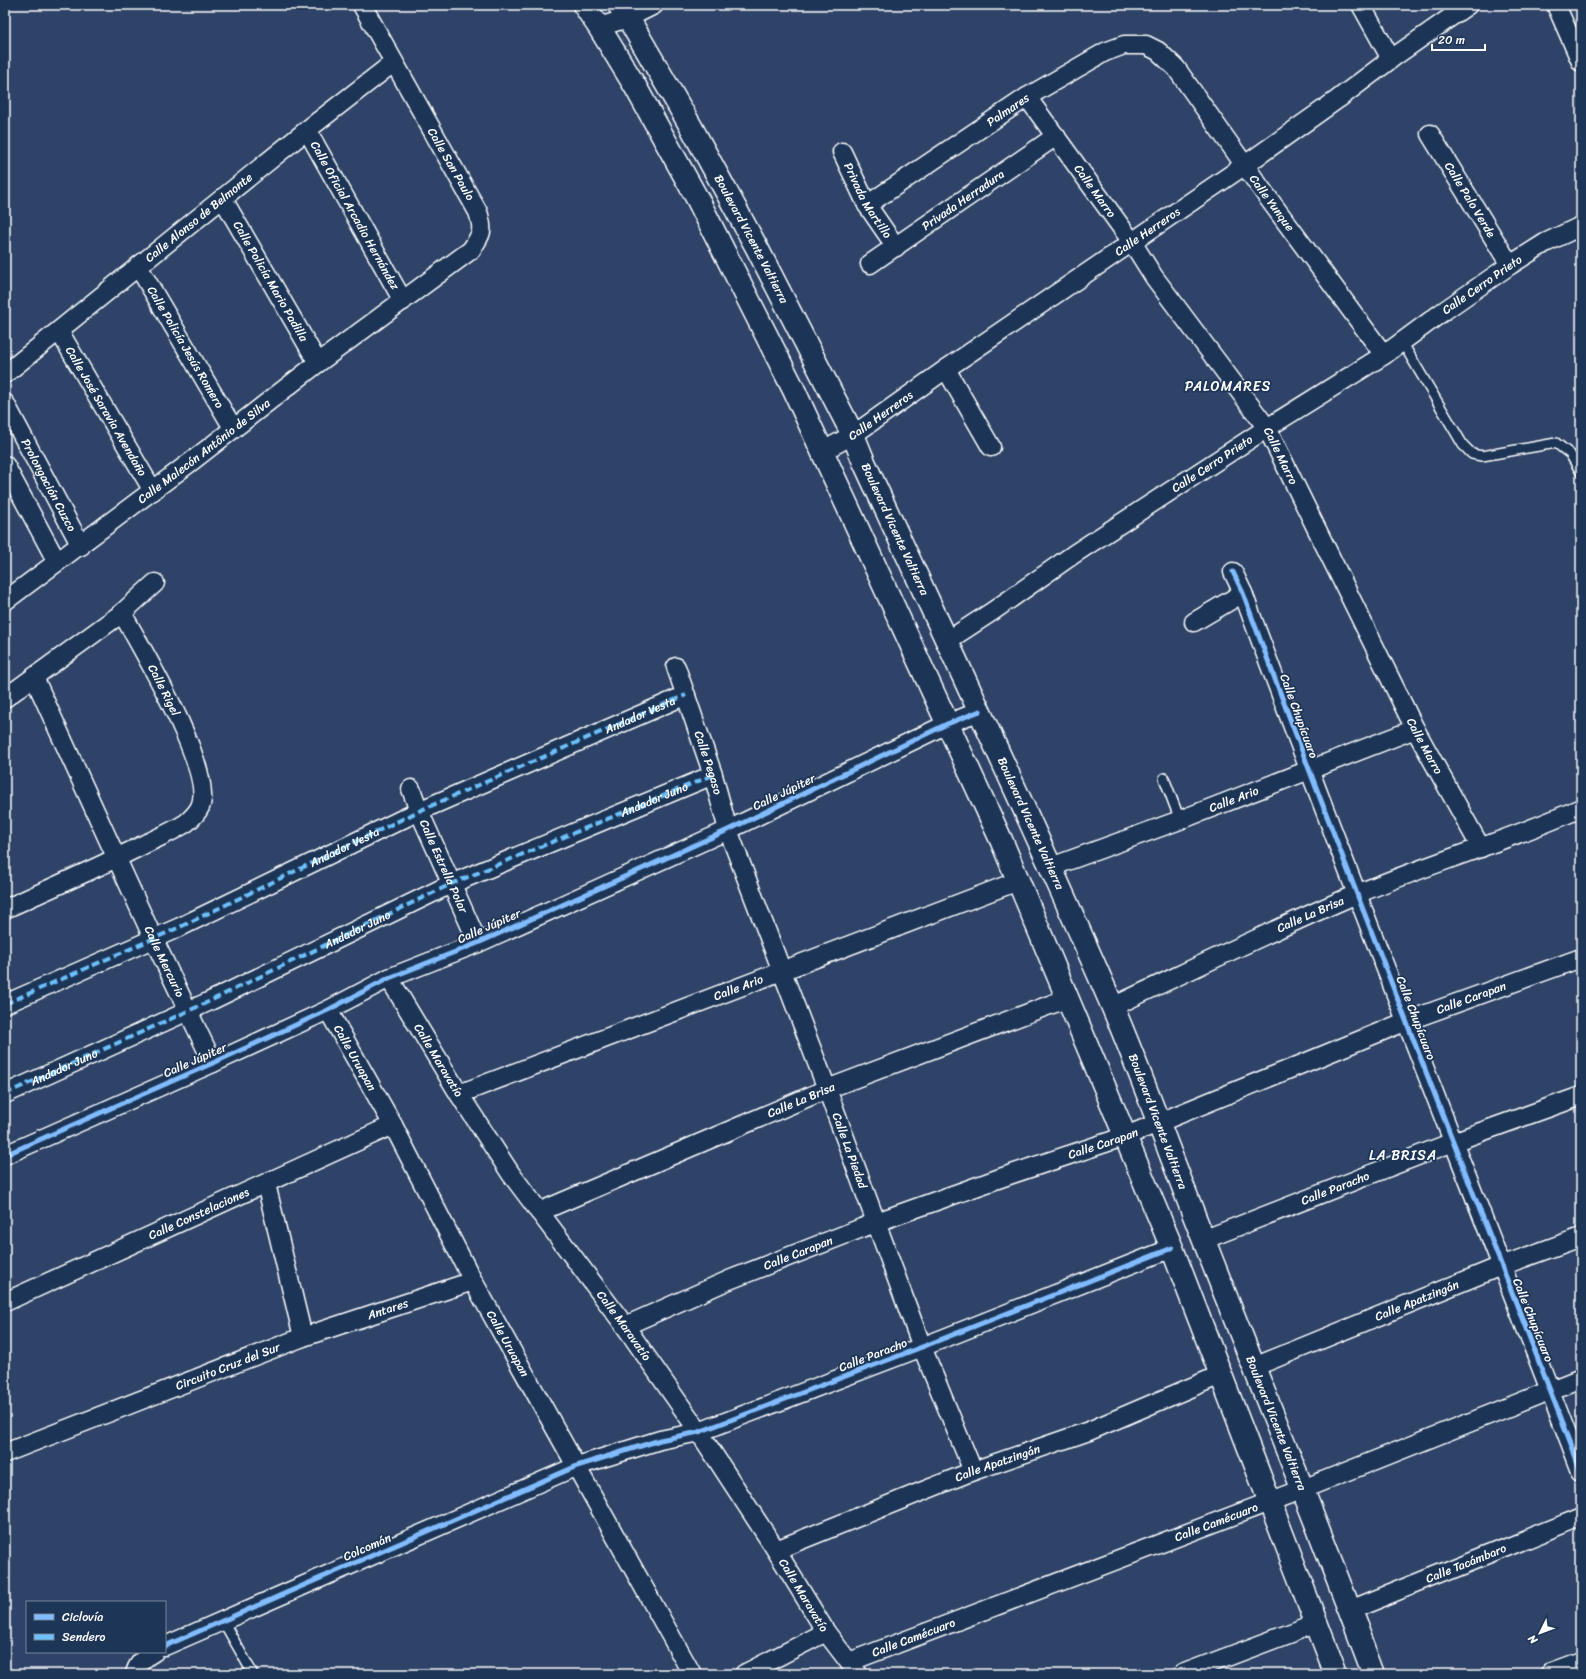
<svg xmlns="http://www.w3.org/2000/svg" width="1586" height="1679" viewBox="0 0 1586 1679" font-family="Sriracha,sans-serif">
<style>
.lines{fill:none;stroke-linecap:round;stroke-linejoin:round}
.service-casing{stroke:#fff;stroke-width:12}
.minor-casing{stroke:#fff;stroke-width:21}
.secondary-casing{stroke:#fff;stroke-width:25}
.service{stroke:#1d3557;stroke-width:9}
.minor{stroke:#1d3557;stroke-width:18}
.secondary{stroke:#1d3557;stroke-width:22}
.quiet{stroke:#6cc0fc;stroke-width:4;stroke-dasharray:8 4;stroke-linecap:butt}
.cycleway-casing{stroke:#1d3557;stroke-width:8}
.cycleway{stroke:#80bcff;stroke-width:5}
.labels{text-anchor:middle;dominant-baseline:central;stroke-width:3.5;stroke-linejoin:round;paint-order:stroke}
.street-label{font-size:12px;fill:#fff;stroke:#1d3557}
.quarter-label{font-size:14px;letter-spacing:1px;fill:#fff;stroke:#1d3557}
</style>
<rect width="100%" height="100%" fill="#2e4367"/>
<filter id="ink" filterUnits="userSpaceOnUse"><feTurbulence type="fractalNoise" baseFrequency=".025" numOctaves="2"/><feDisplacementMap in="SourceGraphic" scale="8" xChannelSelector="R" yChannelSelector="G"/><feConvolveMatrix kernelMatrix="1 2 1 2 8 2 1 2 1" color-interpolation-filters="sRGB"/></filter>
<g filter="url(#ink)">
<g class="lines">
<g class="service-casing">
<g id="service">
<path d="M1402,342L1463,445L1472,454L1482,456L1556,443L1570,454L1581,472"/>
<path d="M1164,778L1180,820"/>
<path d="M223,1621L253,1674"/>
</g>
</g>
<g class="minor-casing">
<g id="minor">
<path d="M1361,5L1391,59"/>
<path d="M1556,5L1581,62"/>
<path d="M599,27L628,18L654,5"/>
<path id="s1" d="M1027,97L1132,242L1154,277L1267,428L1415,729L1481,848"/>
<path id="s2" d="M307,130L403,301"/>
<path id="s3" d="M1430,134L1510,265"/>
<path id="s4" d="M842,152L867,205L896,247"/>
<path id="s5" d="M223,199L318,363"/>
<path id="s6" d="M867,205L1027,97L1105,52L1124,45H1146L1158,51L1176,68L1260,187L1384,355"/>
<path id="s7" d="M870,264L1056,136"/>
<path id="s8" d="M138,266L233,428"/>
<path id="s9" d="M59,331L153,491"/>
<path d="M946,369L991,447"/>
<path id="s10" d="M5,374L307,130L393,63"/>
<path id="s11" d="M5,403L81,546"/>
<path id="s12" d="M821,452L853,435L946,369L1245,165L1338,99L1391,59L1468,5"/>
<path d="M5,465L57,562"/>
<path d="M1233,572L1243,593C1351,887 1469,1178 1581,1471"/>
<path id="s13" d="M5,601L192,461L318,363L471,250C482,234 484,231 478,212L362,5"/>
<path d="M1194,622L1243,593"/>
<path id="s14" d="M947,641L993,611L1074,554L1267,428L1384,355L1441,313L1510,265L1545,243L1581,226"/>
<path id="s15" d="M676,667L713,775L728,830L827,1089L922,1347L973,1471"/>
<path id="s16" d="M34,677L153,938L213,1063"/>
<path d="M5,698L122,613L155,583"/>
<path id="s17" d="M411,789L419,811L478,943"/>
<path id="s18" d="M1051,867L1180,820L1415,729"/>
<path d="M5,909C51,888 97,868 143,845C157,838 172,832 186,823C191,819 197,813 200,807C216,773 141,647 122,613"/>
<path id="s19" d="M389,978L459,1094L511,1174L625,1326L699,1432L776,1550L826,1632L858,1674"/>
<path d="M5,1004L180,927L419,811L686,695"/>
<path id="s20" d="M1112,1007C1193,969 1274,929 1357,894C1431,863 1508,841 1581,808"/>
<path id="s21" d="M328,1010L393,1125L473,1281L692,1674"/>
<path d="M5,1094L208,1002L451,884L713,775"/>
<path id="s22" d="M459,1094L1018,881"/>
<path d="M5,1155L213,1063L328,1010L389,978L478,943L728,830L947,724L980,711"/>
<path d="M266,1184L303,1337"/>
<path id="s23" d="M539,1212L827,1089L1068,998"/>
<path id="s24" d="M1203,1240L1453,1142L1581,1096"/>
<path id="s25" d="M5,1302L393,1125"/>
<path id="s26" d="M625,1326L729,1280L877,1222L1006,1176L1126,1136L1407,1021L1581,958"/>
<path id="s27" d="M1254,1367L1501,1266L1581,1237"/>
<path id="s28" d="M5,1453L303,1337L473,1281"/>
<path id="s29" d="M776,1550L973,1471L1089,1431L1220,1375"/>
<path id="s30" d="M1350,1610L1581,1517"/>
<path d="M165,1646L577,1466L660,1440L699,1432L922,1347L1172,1248"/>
<path id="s31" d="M849,1662L1303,1489L1581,1378"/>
<path d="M135,1674C137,1663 145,1657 154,1652"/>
<path d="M744,1674L826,1632"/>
<path d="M1182,1674L1317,1623"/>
<path d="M1551,1674L1581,1663"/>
</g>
</g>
<g class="secondary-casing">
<g id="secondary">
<path d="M584,5L599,27L635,86L698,200L793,388L1002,842L1172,1248L1336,1674"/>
<path id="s32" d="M619,5L628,18L690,125L757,248L853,435L864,462C947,642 1032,821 1111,1003C1145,1082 1173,1164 1205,1243C1261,1387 1320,1529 1374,1674"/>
</g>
</g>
<use href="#service" class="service"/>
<use href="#minor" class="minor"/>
<use href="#secondary" class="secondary"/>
<g class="quiet">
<path id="s33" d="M5,1004L180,927L419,811L686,695"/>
<path id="s34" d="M5,1094L208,1002L451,884L713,775"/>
</g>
<g class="cycleway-casing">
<g id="cycleway">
<path d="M1233,572L1243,593C1351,887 1469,1178 1581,1471"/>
<path d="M5,1155L213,1063L328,1010L389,978L478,943L728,830L947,724L980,711"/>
<path d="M165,1646L577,1466L660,1440L699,1432L922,1347L1172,1248"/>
</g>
</g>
<use href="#cycleway" class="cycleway"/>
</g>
</g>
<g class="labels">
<g class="street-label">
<text stroke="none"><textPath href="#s6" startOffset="170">Palmares</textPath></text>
<text transform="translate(451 164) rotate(60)">Calle San Paulo</text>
<text stroke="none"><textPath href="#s1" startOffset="116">Calle Marro</textPath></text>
<text stroke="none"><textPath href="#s3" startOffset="77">Calle Palo Verde</textPath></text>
<text stroke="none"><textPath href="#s4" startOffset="55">Privada Martillo</textPath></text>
<text stroke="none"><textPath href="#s7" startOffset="113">Privada Herradura</textPath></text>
<text stroke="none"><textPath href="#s6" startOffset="529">Calle Yunque</textPath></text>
<text stroke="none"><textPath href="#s2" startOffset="98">Calle Oficial Arcadio Hernández</textPath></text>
<text stroke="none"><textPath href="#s10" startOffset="249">Calle Alonso de Belmonte</textPath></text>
<text stroke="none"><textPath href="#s12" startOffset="394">Calle Herreros</textPath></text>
<text stroke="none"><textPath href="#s32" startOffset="269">Boulevard Vicente Valtierra</textPath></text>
<text stroke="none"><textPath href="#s5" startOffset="95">Calle Policía Mario Padilla</textPath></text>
<text stroke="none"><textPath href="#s14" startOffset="643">Calle Cerro Prieto</textPath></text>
<text stroke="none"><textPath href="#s8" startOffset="94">Calle Policía Jesús Romero</textPath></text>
<text stroke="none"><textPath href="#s9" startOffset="93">Calle José Saravia Avendaño</textPath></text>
<text stroke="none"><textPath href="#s12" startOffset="70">Calle Herreros</textPath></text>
<text stroke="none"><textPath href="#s13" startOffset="249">Calle Malecón Antônio de Silva</textPath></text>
<text stroke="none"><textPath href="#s1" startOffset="440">Calle Marro</textPath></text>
<text stroke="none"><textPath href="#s14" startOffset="319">Calle Cerro Prieto</textPath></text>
<text stroke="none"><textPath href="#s11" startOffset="93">Prolongación Cuzco</textPath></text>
<text stroke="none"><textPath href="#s32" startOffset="593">Boulevard Vicente Valtierra</textPath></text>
<text transform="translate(164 690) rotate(63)">Calle Rigel</text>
<text stroke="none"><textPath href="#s33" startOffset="698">Andador Vesta</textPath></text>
<text transform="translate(1299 716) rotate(70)">Calle Chupícuaro</text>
<text stroke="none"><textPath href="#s1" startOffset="764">Calle Marro</textPath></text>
<text stroke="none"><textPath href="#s15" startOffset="101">Calle Pegaso</textPath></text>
<text transform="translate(784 792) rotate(-26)">Calle Júpiter</text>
<text stroke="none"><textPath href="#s34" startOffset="713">Andador Juno</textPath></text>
<text stroke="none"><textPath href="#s18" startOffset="195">Calle Ario</textPath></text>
<text stroke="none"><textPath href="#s32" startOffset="917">Boulevard Vicente Valtierra</textPath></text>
<text stroke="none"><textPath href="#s33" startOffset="374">Andador Vesta</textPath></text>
<text stroke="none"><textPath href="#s17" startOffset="84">Calle Estrella Polar</textPath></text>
<text stroke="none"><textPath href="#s20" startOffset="219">Calle La Brisa</textPath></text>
<text transform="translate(489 926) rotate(-24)">Calle Júpiter</text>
<text stroke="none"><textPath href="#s34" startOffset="389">Andador Juno</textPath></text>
<text stroke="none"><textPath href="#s16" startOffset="313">Calle Mercurio</textPath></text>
<text stroke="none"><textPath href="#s22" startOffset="299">Calle Ario</textPath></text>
<text stroke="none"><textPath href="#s26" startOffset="908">Calle Carapan</textPath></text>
<text transform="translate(1416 1018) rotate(69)">Calle Chupícuaro</text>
<text stroke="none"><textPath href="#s21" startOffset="55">Calle Uruapan</textPath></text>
<text transform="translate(195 1060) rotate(-24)">Calle Júpiter</text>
<text stroke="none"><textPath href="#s19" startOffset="96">Calle Maravatío</textPath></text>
<text stroke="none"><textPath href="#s34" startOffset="65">Andador Juno</textPath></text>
<text stroke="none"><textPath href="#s23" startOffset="285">Calle La Brisa</textPath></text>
<text stroke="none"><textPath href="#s32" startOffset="1241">Boulevard Vicente Valtierra</textPath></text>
<text stroke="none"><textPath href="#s26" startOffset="512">Calle Carapan</textPath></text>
<text stroke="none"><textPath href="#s15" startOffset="514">Calle La Piedad</textPath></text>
<text stroke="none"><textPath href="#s24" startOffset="142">Calle Paracho</textPath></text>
<text stroke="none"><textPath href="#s25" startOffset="213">Calle Constelaciones</textPath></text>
<text stroke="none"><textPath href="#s26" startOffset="188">Calle Carapan</textPath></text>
<text stroke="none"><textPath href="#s27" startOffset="176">Calle Apatzingán</textPath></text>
<text stroke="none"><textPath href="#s28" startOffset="409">Antares</textPath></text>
<text transform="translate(1533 1320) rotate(68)">Calle Chupícuaro</text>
<text stroke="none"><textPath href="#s19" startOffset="420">Calle Maravatío</textPath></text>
<text stroke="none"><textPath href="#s21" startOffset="379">Calle Uruapan</textPath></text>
<text transform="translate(873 1355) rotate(-21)">Calle Paracho</text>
<text stroke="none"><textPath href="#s28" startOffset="239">Circuito Cruz del Sur</textPath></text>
<text stroke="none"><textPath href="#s32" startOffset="1565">Boulevard Vicente Valtierra</textPath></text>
<text stroke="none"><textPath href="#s29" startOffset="238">Calle Apatzingán</textPath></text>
<text stroke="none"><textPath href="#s31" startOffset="393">Calle Camécuaro</textPath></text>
<text transform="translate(367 1547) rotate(-24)">Colcomán</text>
<text stroke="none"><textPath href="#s30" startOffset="125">Calle Tacámbaro</textPath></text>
<text stroke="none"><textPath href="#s19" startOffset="744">Calle Maravatío</textPath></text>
<text stroke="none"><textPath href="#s31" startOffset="69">Calle Camécuaro</textPath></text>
</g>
<g class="quarter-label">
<text x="1228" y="386">PALOMARES</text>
<text x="1403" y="1155">LA BRISA</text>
</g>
</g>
<rect width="1586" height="1679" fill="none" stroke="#1d3557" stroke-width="20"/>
<rect x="10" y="10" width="1566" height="1659" fill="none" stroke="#fff" stroke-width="1.5" filter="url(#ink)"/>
<rect x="26" y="1601" width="140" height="52" fill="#1d3557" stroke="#77869a"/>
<rect x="34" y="1614" width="20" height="6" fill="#80bcff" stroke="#77869a"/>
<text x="62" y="1621" font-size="12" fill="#ffffff">Ciclovía</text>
<rect x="34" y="1634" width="20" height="6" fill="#6cc0fc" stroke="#77869a"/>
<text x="62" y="1641" font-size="12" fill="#ffffff">Sendero</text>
<g transform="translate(1540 1633) rotate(228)" stroke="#1d3557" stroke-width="3" paint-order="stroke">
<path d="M0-3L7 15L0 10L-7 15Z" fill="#ffffff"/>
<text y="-6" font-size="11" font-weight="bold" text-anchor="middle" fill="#ffffff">N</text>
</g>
<path d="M1432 44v6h53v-6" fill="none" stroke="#ffffff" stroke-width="2"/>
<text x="1438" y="44" font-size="12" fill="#ffffff" stroke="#1d3557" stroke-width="3" paint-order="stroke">20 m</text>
</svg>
